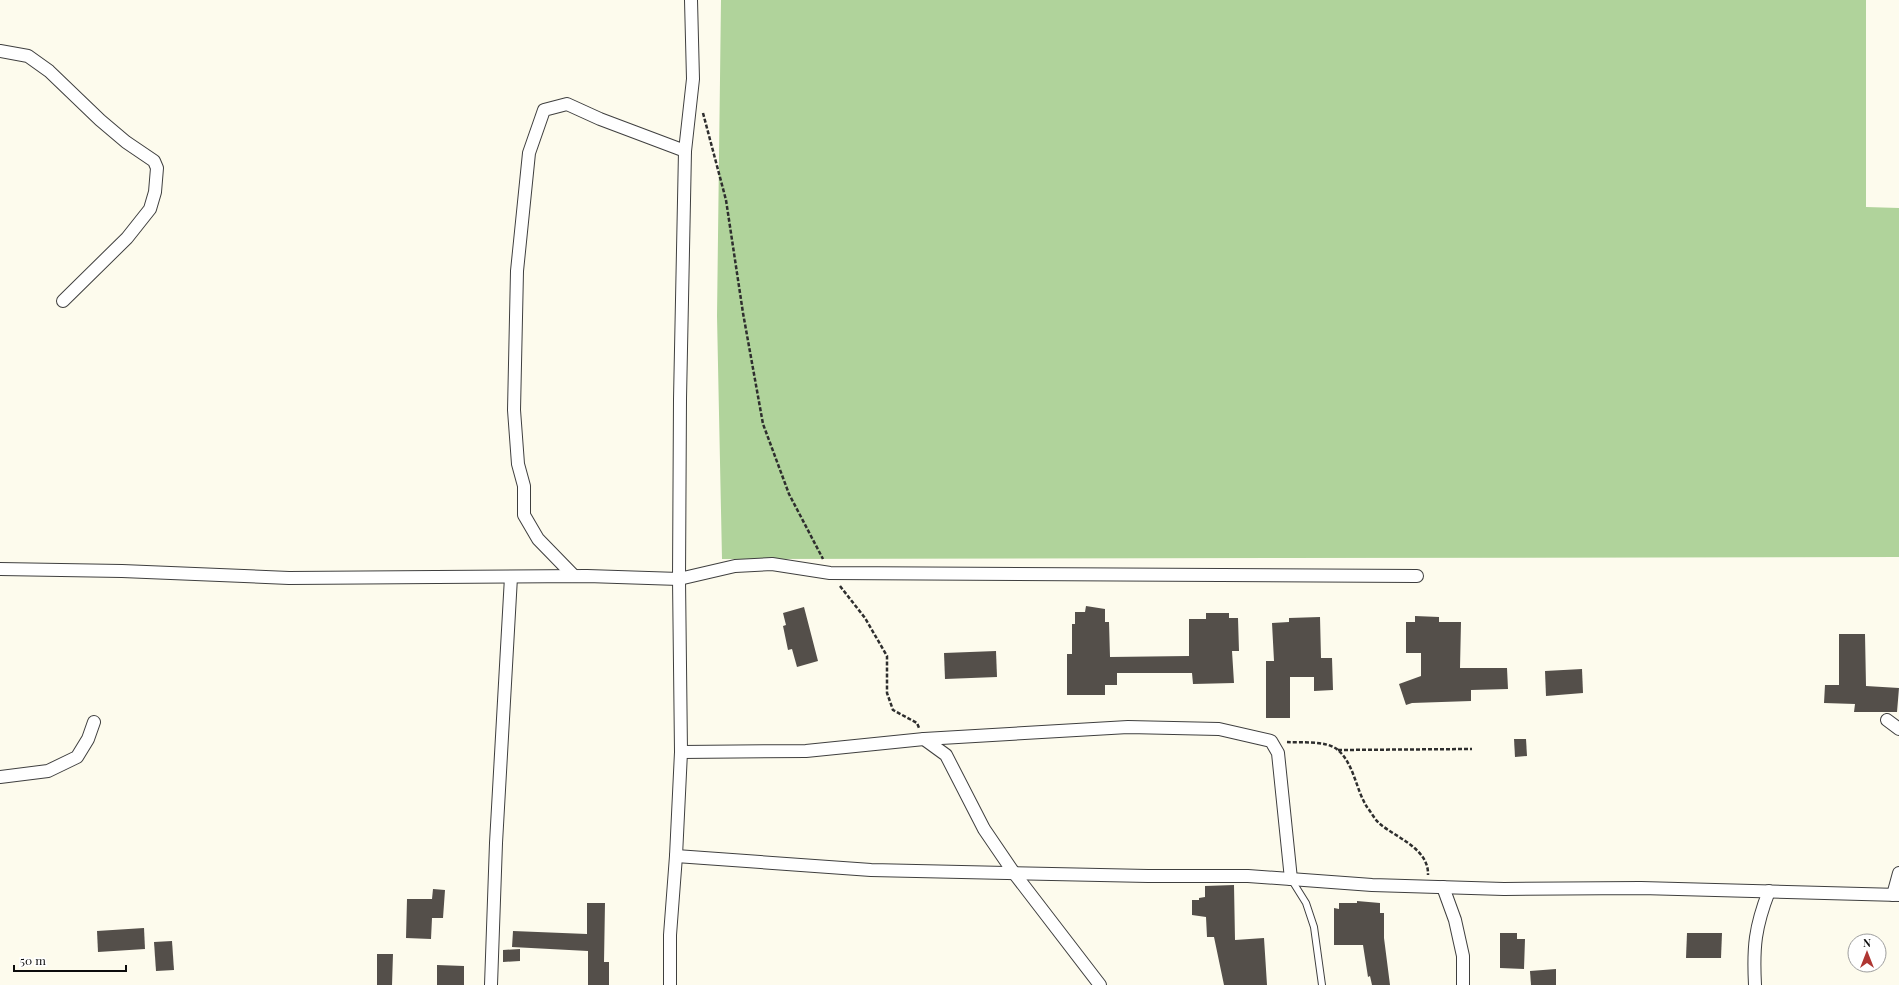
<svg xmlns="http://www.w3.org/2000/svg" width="1899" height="985" viewBox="0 0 1899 985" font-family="'Playfair Display',serif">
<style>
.forest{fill:#b0d39b}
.building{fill:#544f4a}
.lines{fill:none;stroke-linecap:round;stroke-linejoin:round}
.lane-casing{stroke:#3f3f3f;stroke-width:8}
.street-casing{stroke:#3f3f3f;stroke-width:14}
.path{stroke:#2e2e2e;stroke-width:2.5;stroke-dasharray:4 2;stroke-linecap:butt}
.lane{stroke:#fff;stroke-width:6}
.street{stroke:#fff;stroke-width:12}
</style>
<rect width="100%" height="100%" fill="#fdfbed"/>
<path class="forest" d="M721,0H1866V207L1899,208V557L722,559L717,316Z"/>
<g class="building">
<path d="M1086,606L1105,609V622H1109L1110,657L1189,656V619H1206V613H1229V618H1238L1239,651H1232L1234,683L1193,684L1192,673H1117V685H1105V695H1067V654H1072V624H1075V612H1085Z"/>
<path d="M804,607L818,661L797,667L792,649L788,650L783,626L786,625L783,613Z"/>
<path d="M1415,616L1439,617V622H1461L1460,668H1507L1508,689L1471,690V701L1412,703L1406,705L1399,684L1421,676V653H1406V622H1415Z"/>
<path d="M1320,617L1321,658H1332L1333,690L1314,691V677H1290V718H1266V661H1274L1272,623L1289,622V618Z"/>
<path d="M1839,634H1865L1866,686L1899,688L1897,712H1854L1855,704L1824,703L1825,685H1839Z"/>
<path d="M996,651L997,677L945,679L944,653Z"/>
<path d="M1582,669L1583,693L1546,696L1545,671Z"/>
<path d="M1514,739H1526L1527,756L1515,757Z"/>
<path d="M1234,885L1235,940L1264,938L1267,985H1224L1214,937H1207L1206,917L1192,915V900H1199V898L1205,897V886Z"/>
<path d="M433,889L445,890L443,918H432L431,939L406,938L407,899H432Z"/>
<path d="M1357,901L1380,903V913H1384V938L1390,985H1372L1370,976L1368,977L1363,945H1334V908L1339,909V903H1357Z"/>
<path d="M587,903H605L604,962H609V985H588V951L512,947L513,931L587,934Z"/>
<path d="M144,928L145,949L98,952L97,931Z"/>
<path d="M1500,933H1517V939H1525L1524,969L1500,968Z"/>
<path d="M1687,933H1722L1721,958H1686Z"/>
<path d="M172,941L174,970L156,971L154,942Z"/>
<path d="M520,949V961L503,962V950Z"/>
<path d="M377,954H393L392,985H377Z"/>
<path d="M437,965L464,966V985H437Z"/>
<path d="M1556,969V985H1531L1530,971Z"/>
</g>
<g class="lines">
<g class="lane-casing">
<path id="lane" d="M1291,879L1306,903L1314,927L1322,985"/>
</g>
<g class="street-casing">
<g id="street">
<path d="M0,51L28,56L49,71L100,120L126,142L154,161L157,168L155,192L150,209L127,238L63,301"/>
<path d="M0,569L122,571L289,578L587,576L679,579L735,566L772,564L830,573L1417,576"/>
<path d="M574,576L538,539L524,515V486L518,464L514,410L517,271L529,153L544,110L567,104L600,119L685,151"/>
<path d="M1887,720L1899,729"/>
<path d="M924,739L946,755L984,829L1014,873L1100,985"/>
<path d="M681,752L806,751L924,739L1128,727L1219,729L1271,741L1278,753L1291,879"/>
<path d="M0,777L48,771L77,757L88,739L94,722"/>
<path d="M676,856L871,870L1148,876H1248L1372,885L1504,889L1641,888L1899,895"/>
<path d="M1443,887L1455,920L1463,956V985"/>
<path d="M1893,895L1899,873"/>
<path d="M491,985L496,843L511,577"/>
<path d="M670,985V935L676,856L681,752L679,579L680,399L685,151L693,79L691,0"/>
<path d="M1755,985C1753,947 1755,927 1769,891"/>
</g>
</g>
<g class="path">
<path d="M703,113L726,200L743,313L763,424L789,494L823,559"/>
<path d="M840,586L865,618L887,656V693L893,710L917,723L919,728"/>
<path d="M1287,742C1302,743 1326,740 1338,750C1354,764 1356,790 1367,807C1371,812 1375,820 1380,824C1397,838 1429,849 1428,875"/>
<path d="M1338,750L1472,749"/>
</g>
<use href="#lane" class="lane"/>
<use href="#street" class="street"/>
</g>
<g transform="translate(1867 953)"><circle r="19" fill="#ffffff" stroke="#9e9e9e"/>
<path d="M0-3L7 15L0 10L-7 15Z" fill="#af3632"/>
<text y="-6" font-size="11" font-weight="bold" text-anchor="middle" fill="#0c0c0c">N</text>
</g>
<path d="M14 965v6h112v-6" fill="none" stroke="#0c0c0c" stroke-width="2"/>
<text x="20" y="965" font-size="12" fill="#0c0c0c" stroke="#ffffff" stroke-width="3" paint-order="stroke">50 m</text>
</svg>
